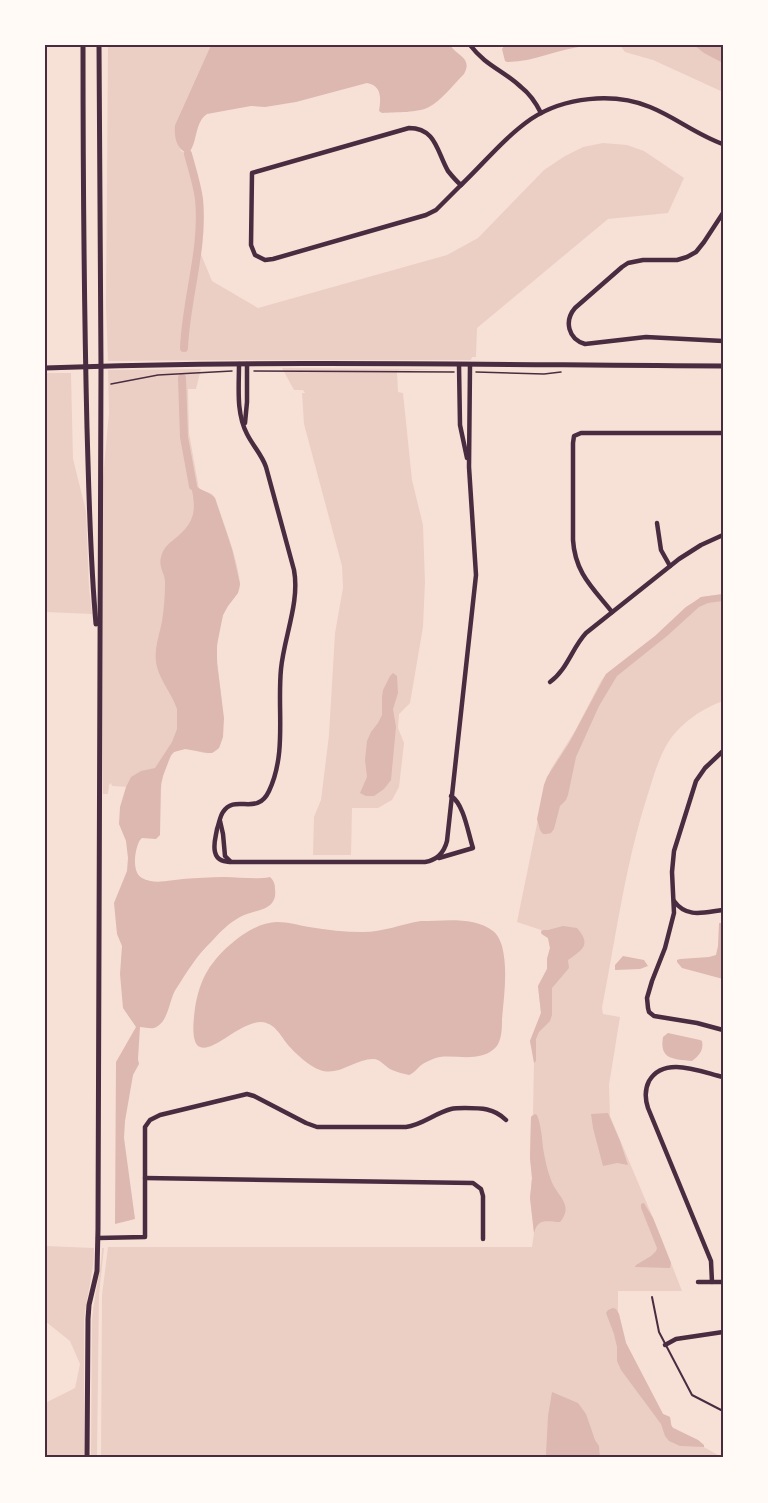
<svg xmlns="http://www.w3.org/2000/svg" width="768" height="1503" viewBox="0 0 768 1503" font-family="'Libre Baskerville',serif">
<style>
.green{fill:#ebcfc5}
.water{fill:#dcb8b0}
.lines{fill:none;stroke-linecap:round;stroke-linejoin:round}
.canal{stroke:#dcb8b0;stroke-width:8}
.path{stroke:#4a2c40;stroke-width:1.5}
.service{stroke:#4a2c40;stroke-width:2}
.minor{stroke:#4a2c40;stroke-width:4.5}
.tertiary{stroke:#4a2c40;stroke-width:5}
.neatline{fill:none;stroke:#4a2c40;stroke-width:2}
</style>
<rect width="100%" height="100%" fill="#f7e1d7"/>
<g class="green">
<path d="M108,45H211L175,125L181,151L188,154L197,189L199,201L198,247L212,281L258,308L447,255L478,238L544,170L565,156L583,147L603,143L627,145L644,151L684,178L668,213L608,219L477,328L476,357H472L471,360H247L108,361L106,306Z"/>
<path d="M620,45H723V92L653,60L625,52Z"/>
<path d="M282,368L444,369L397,371L398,392L403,393L412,480L423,525L425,582L423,627L410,703L399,714L398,728L404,743L399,787L392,800L378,808H352L351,855H313L314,817L321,800L329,735L335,633L343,588L342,566L304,424L302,393H305L303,390H294Z"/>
<path d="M201,369L196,389H188L189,433L199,489L212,494L215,498C224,525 236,553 240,582C241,596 229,601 224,613C219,625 217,641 217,654C217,675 230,734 218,749C210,758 197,750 188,749C183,749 179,750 174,752C166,762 162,776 161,789L112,786L111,783L109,785L108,794H103V478L109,413L108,370Z"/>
<path d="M45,373H71L73,459L86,511L89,587L92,614L45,612Z"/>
<path d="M723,594V701C703,708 681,723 669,741C658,758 653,779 647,797C625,866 616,937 602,1008L603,1014L620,1017L609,1085L610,1116L659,1232L682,1291H618V1311L626,1343L663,1414L670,1417L672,1427L698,1440L704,1447L723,1458H101L102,1295L108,1247H532L534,1233L530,1198L532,1178L530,1158L531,1117L533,1114L534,1058L530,1041L541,1013L538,986L547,969V959L550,948L548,938L541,934V930L517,922L537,824L544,785L551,769L575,731L601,681L606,674L655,636L686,607L701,597Z"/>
<path d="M45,1246L94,1248C94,1272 87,1295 84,1319V1458H45V1403L75,1388L80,1364L70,1341L45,1321Z"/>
<path d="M102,1248H104L99,1295L97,1458H91L92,1320C94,1295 101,1273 102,1248Z"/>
</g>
<g class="water">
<path d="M211,45H450C457,56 473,58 464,74C454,84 441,101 429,107C418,113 396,112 382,113L379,111C381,98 382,86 367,83L296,102L265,107L251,106L207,114C194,123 198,143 188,154C176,149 174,137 175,125Z"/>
<path d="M505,45H616C606,48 597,46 587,46C560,48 535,62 507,62L505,61L502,49Z"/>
<path d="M694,45H723V63L704,53Z"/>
<path d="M195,485C201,491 210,492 215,498L232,549L240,584L238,593L228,606L223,615L217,645V663L224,718L223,737L219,748L212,753H208L185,749L174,752L171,755L163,776L161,784L160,835L156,839L142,838L140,840C135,848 131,872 142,878C154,885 170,880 183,879C196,878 211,877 224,877C240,877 255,880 270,877C274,881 275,884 275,889C278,912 254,909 240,917C229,923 220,932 212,941C197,955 187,972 176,989C169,999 169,1023 154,1028C151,1029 144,1027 140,1027L138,1059L139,1064L133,1075L125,1121L124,1138L135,1219L115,1224L116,1062L136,1027L123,1008L120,974L122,946L117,934L114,903L127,871L128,858L126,841L119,824L120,807L126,787L131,777L141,771L155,768L172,742L177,729V709C172,694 161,682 157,667C153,651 159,637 162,621C164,609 165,596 165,584C166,574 158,568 161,557C164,546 170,543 178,536C196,521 196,507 191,486Z"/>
<path d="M723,594V601L708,603L699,607L667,636L617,676L599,706L576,757L568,795L566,800L560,806L554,829L551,833L547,834H543L540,830L537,819L544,785L547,777L569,743L606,674L655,636L686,607L694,602L701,597Z"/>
<path d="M393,673L397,676L398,693L393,709L396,727L391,780L384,789L374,796H366L360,793L367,777L365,760L367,741L371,732L378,723L382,715V697L383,690L390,676Z"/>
<path d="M421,921C443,921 474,916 493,931C498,935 500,940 502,946C508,969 504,996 502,1019C502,1026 502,1035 499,1042C498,1045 496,1047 494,1049C479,1062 458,1055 440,1057C434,1058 425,1062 420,1066C416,1070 414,1073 409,1075C404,1074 397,1072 392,1070C385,1067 381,1059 373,1059C355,1059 338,1077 320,1070C309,1066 296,1054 288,1045C280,1035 275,1023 261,1022C240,1022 213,1053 200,1047C190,1043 194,1017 195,1008C197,995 201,981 208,970C221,949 252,922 277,922C288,922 298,925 309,927C327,930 345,932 363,932C383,932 402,924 421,921Z"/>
<path d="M719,923H722C721,943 723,960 723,979L682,968L677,962V960L680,959L709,957L716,955L718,946Z"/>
<path d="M563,926L577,928C592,945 582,950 568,960L569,968L552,988V1015L550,1021L539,1032L536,1039V1061L534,1063L530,1041L541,1013L538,986L547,969V959L550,948L548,938L542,934L541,932L543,930H548Z"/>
<path d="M623,956L644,960L648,966L640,969L615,970V965Z"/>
<path d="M668,1033L700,1040L702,1041C704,1050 699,1056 692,1061C674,1059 659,1060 663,1037Z"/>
<path d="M608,1113L620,1141L628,1165L617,1163L603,1166L593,1128L591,1114Z"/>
<path d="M535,1114L537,1115C541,1125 542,1137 543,1148C545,1159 547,1170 551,1180C556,1195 575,1205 560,1222C548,1222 538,1217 534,1233L530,1198L532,1178L530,1158L531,1117Z"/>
<path d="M644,1203L653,1218L671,1263L670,1268L635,1267L636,1265L651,1256L656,1251L657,1248L641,1208V1204Z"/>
<path d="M613,1308L616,1309L619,1314L626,1343L663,1414L670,1417L671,1425L673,1428L698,1440L704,1445V1447L680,1446L669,1441L665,1436L661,1424L621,1370L617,1361V1347L614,1334L606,1313L608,1310Z"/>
<path d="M552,1392L578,1403L586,1414L595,1440L599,1446L600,1458H548L546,1454L548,1416Z"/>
</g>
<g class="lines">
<g class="canal">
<path d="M184,348C186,298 204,249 199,199C197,184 192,169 188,154"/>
<path d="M182,378L184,437L193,486"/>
</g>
<g class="path">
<path d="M254,371L454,372"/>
<path d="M476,372L544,374L561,372"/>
<path d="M111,384L158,375L232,371"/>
</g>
<path class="service" d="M652,1297L659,1332L692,1395L723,1411"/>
<g class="minor">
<path d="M470,45C486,66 503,70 521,87C530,94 536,103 541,113"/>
<path d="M409,128C436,128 437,152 448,171C452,176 456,181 461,185L436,210L426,215L273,259L265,260L255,255L251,245L252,173Z"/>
<path d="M461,185C484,163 505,137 531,119C564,97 613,92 650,107C675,117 697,135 723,144"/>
<path d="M723,213L704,242L696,252L687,257L677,260H643L628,263L622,267L575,308C564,321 568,339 585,344L646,337L723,341"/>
<path d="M239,364C239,388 236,413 247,434C253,446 262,455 266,467L294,570C300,602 284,637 281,669C277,710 287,753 269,791C257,817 235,793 223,812C220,816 219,824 217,829C216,836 213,844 215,852C217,861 225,862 233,862H425C437,860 444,853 447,841L476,575L469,467L470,365"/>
<path d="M459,365L460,425L467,458"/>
<path d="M245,423L247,402V364"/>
<path d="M657,523L661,550L670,566"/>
<path d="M612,612C593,588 575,573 573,540V443L574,436L581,433H723"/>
<path d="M550,682C567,670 572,648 586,633L679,559L701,545L723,535"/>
<path d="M723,751L705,768L696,781L674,851L672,872L674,913L665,948L652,981L647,998L648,1008L649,1012L654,1016L697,1023L723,1030"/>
<path d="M220,821L223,834L225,856L230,861"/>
<path d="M439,858L473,848C468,833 464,804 451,796"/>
<path d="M674,901C687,919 705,912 723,910"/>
<path d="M145,1178L473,1183L481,1189L483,1196V1239"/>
<path d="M98,1238L145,1237V1127L150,1120L160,1115L247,1094L254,1096L306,1123L317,1127H406C422,1125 435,1113 451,1109C455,1108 461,1108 465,1108C481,1108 494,1108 506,1120"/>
<path d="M698,1282H723"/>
<path d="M712,1282L711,1261L648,1108C645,1099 645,1089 649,1081C664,1055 701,1072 723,1077"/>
<path d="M665,1345L676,1339L723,1332"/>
</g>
<g class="tertiary">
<path d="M83,45C83,173 84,300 87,428C89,493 90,559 96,624"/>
<path d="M45,368C271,360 497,365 723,366"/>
<path d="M87,1458L88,1319L89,1305L97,1271L98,1229L101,366L99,45"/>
</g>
</g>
<rect width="768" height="1503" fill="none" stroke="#fffaf5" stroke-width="93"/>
<rect x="46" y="46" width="676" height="1410" class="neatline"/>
</svg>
